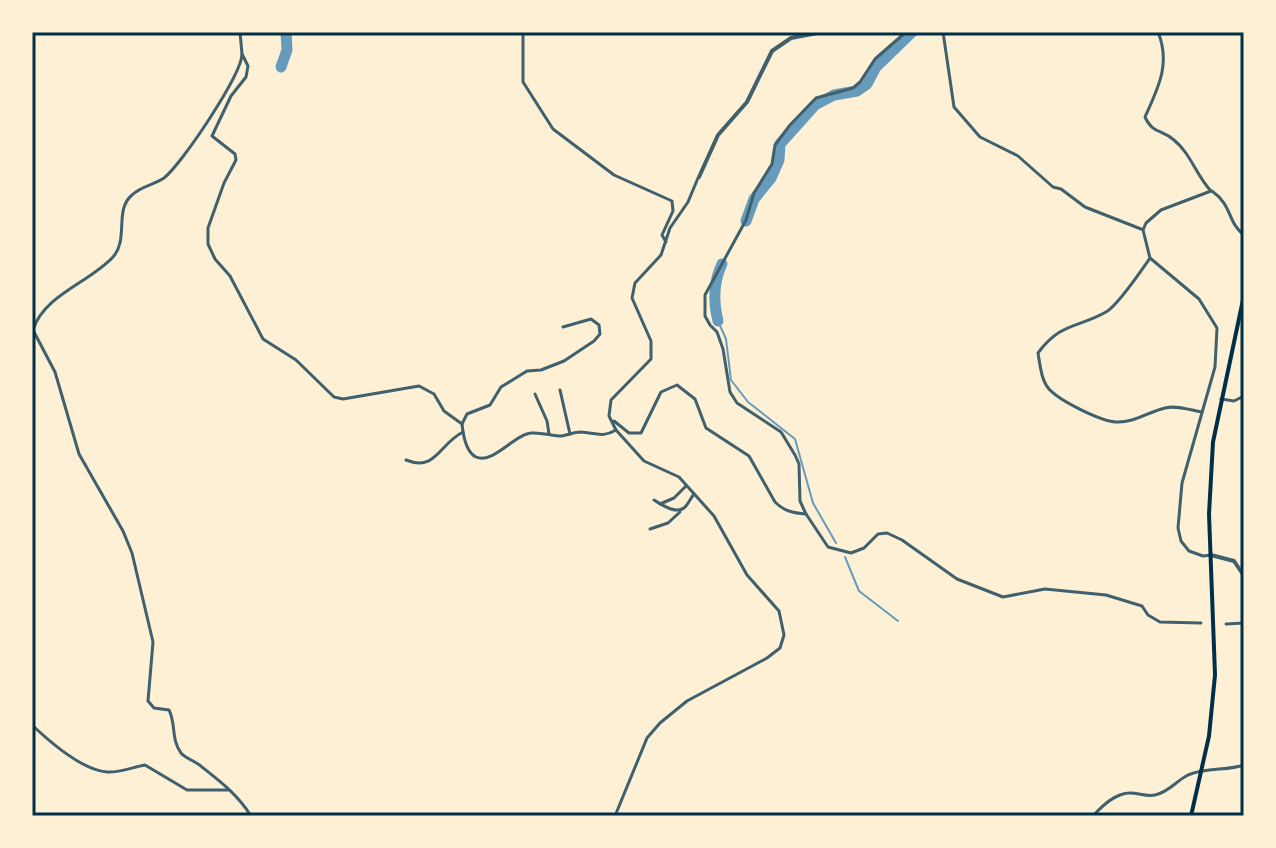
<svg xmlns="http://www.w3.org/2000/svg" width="1276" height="848" viewBox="0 0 1276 848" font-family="Cabin,sans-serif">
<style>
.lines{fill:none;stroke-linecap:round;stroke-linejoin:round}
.stream{stroke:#669bbc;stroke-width:2}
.river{stroke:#669bbc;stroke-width:11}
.minor{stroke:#3f606c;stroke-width:3}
.tertiary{stroke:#3f606c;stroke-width:4}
.secondary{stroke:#003049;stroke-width:4}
.neatline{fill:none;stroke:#003049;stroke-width:3}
</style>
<rect width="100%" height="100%" fill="#fdf0d5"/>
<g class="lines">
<g class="stream">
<path d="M718,321L726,339L731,380L748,402L795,439L813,503L836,543"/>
<path d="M845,557L859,591L898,621"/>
</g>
<g class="river">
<path d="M281,67L287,50L286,32"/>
<path d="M746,221L754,199L771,178L779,160L780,144L815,105L834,95L857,91L867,84L876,67L912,32"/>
<path d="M718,321C713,301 713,283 722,264"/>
</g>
<g class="minor">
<path d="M240,32L242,54L248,66L246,77L231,96L212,136L235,154L236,160L224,183L208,228V244L215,259L230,276L263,339L296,360L334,397L343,399L419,386L434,394L444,411L462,424C463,434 466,452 476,457C492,465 515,434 531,433C542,432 552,436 562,436C568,435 574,432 581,432C595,433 603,438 616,430"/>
<path d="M523,32V82L553,129L614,175L672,201L673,211L662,235L666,242"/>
<path d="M943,32L954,107L980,137L1018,156L1053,187L1061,189L1085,207L1141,229"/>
<path d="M1158,32C1171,64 1158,88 1145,117C1153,134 1161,129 1174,140C1191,154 1196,175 1211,191L1161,210L1146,223L1143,230L1150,258L1199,299L1217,328L1215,367L1182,483L1178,528L1181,541L1189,551L1203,556L1211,555"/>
<path d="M242,54C242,74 182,164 164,178C154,185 141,186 132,195C114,210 129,239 113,257C89,283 44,295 33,330L55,372L79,454L123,531L132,553L153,642L148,701L154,708L169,710C176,723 171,740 181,753C186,759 196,761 202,767C221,782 238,795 251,816"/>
<path d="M1212,191C1233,206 1227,222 1244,235"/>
<path d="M1150,258C1141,271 1118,305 1106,312C1078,328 1061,322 1038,353C1040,364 1041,380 1049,389C1060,401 1100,421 1116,422C1134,423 1148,412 1165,408C1177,405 1190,410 1202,412"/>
<path d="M560,390L570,434"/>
<path d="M535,394L547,421L549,434"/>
<path d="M1221,399L1234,401L1244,396"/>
<path d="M614,421L629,433H641L661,392L677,385L695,399L706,428L749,456L775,502C784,511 793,513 806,514L828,547L851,553L864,548L878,534L887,533L902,540L957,579L1003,597L1045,589L1106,595L1142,606L1148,615L1160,622L1201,623"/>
<path d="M462,424L467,414L490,405L501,387L527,371L541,370L564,361L594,341L600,334L599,325L591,319L563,327"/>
<path d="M406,460C436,472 439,444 463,432"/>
<path d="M654,500C662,505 678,516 686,506C689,502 691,498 694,494"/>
<path d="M660,504L674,498L686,486"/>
<path d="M806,514L800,501L799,464L795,455L781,432L737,403L730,392L723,349L717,332L710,325L705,316V295L746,220L754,193L772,164L775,145L790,125L816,98L853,88L860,82L875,59L906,32"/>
<path d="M650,529L668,523L680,512"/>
<path d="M1226,624L1244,623"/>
<path d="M32,725C50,742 82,770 107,772C119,773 133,767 145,765L187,790H228"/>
<path d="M615,816L647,738L660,723L687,701L767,658L780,648L784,635L779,611L747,575L714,516L679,477L644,461L616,430L609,416L611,400L651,359V341L632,298L635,283L661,255L670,228L688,202L698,178"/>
<path d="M1093,816C1102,806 1115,793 1130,793C1139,793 1146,797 1155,795C1169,792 1176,781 1188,775C1207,767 1227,771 1244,765"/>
</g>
<g class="tertiary">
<path d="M699,177L718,135L747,102L772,51L791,38L823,32"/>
<path d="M1211,555L1234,561L1244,576"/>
</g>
<path class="secondary" d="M1191,816L1209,736L1215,675L1209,514L1213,442L1244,295"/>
</g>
<rect width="1276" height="848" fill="none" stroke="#fdf0d5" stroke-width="68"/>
<rect x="34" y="34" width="1208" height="780" class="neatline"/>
</svg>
